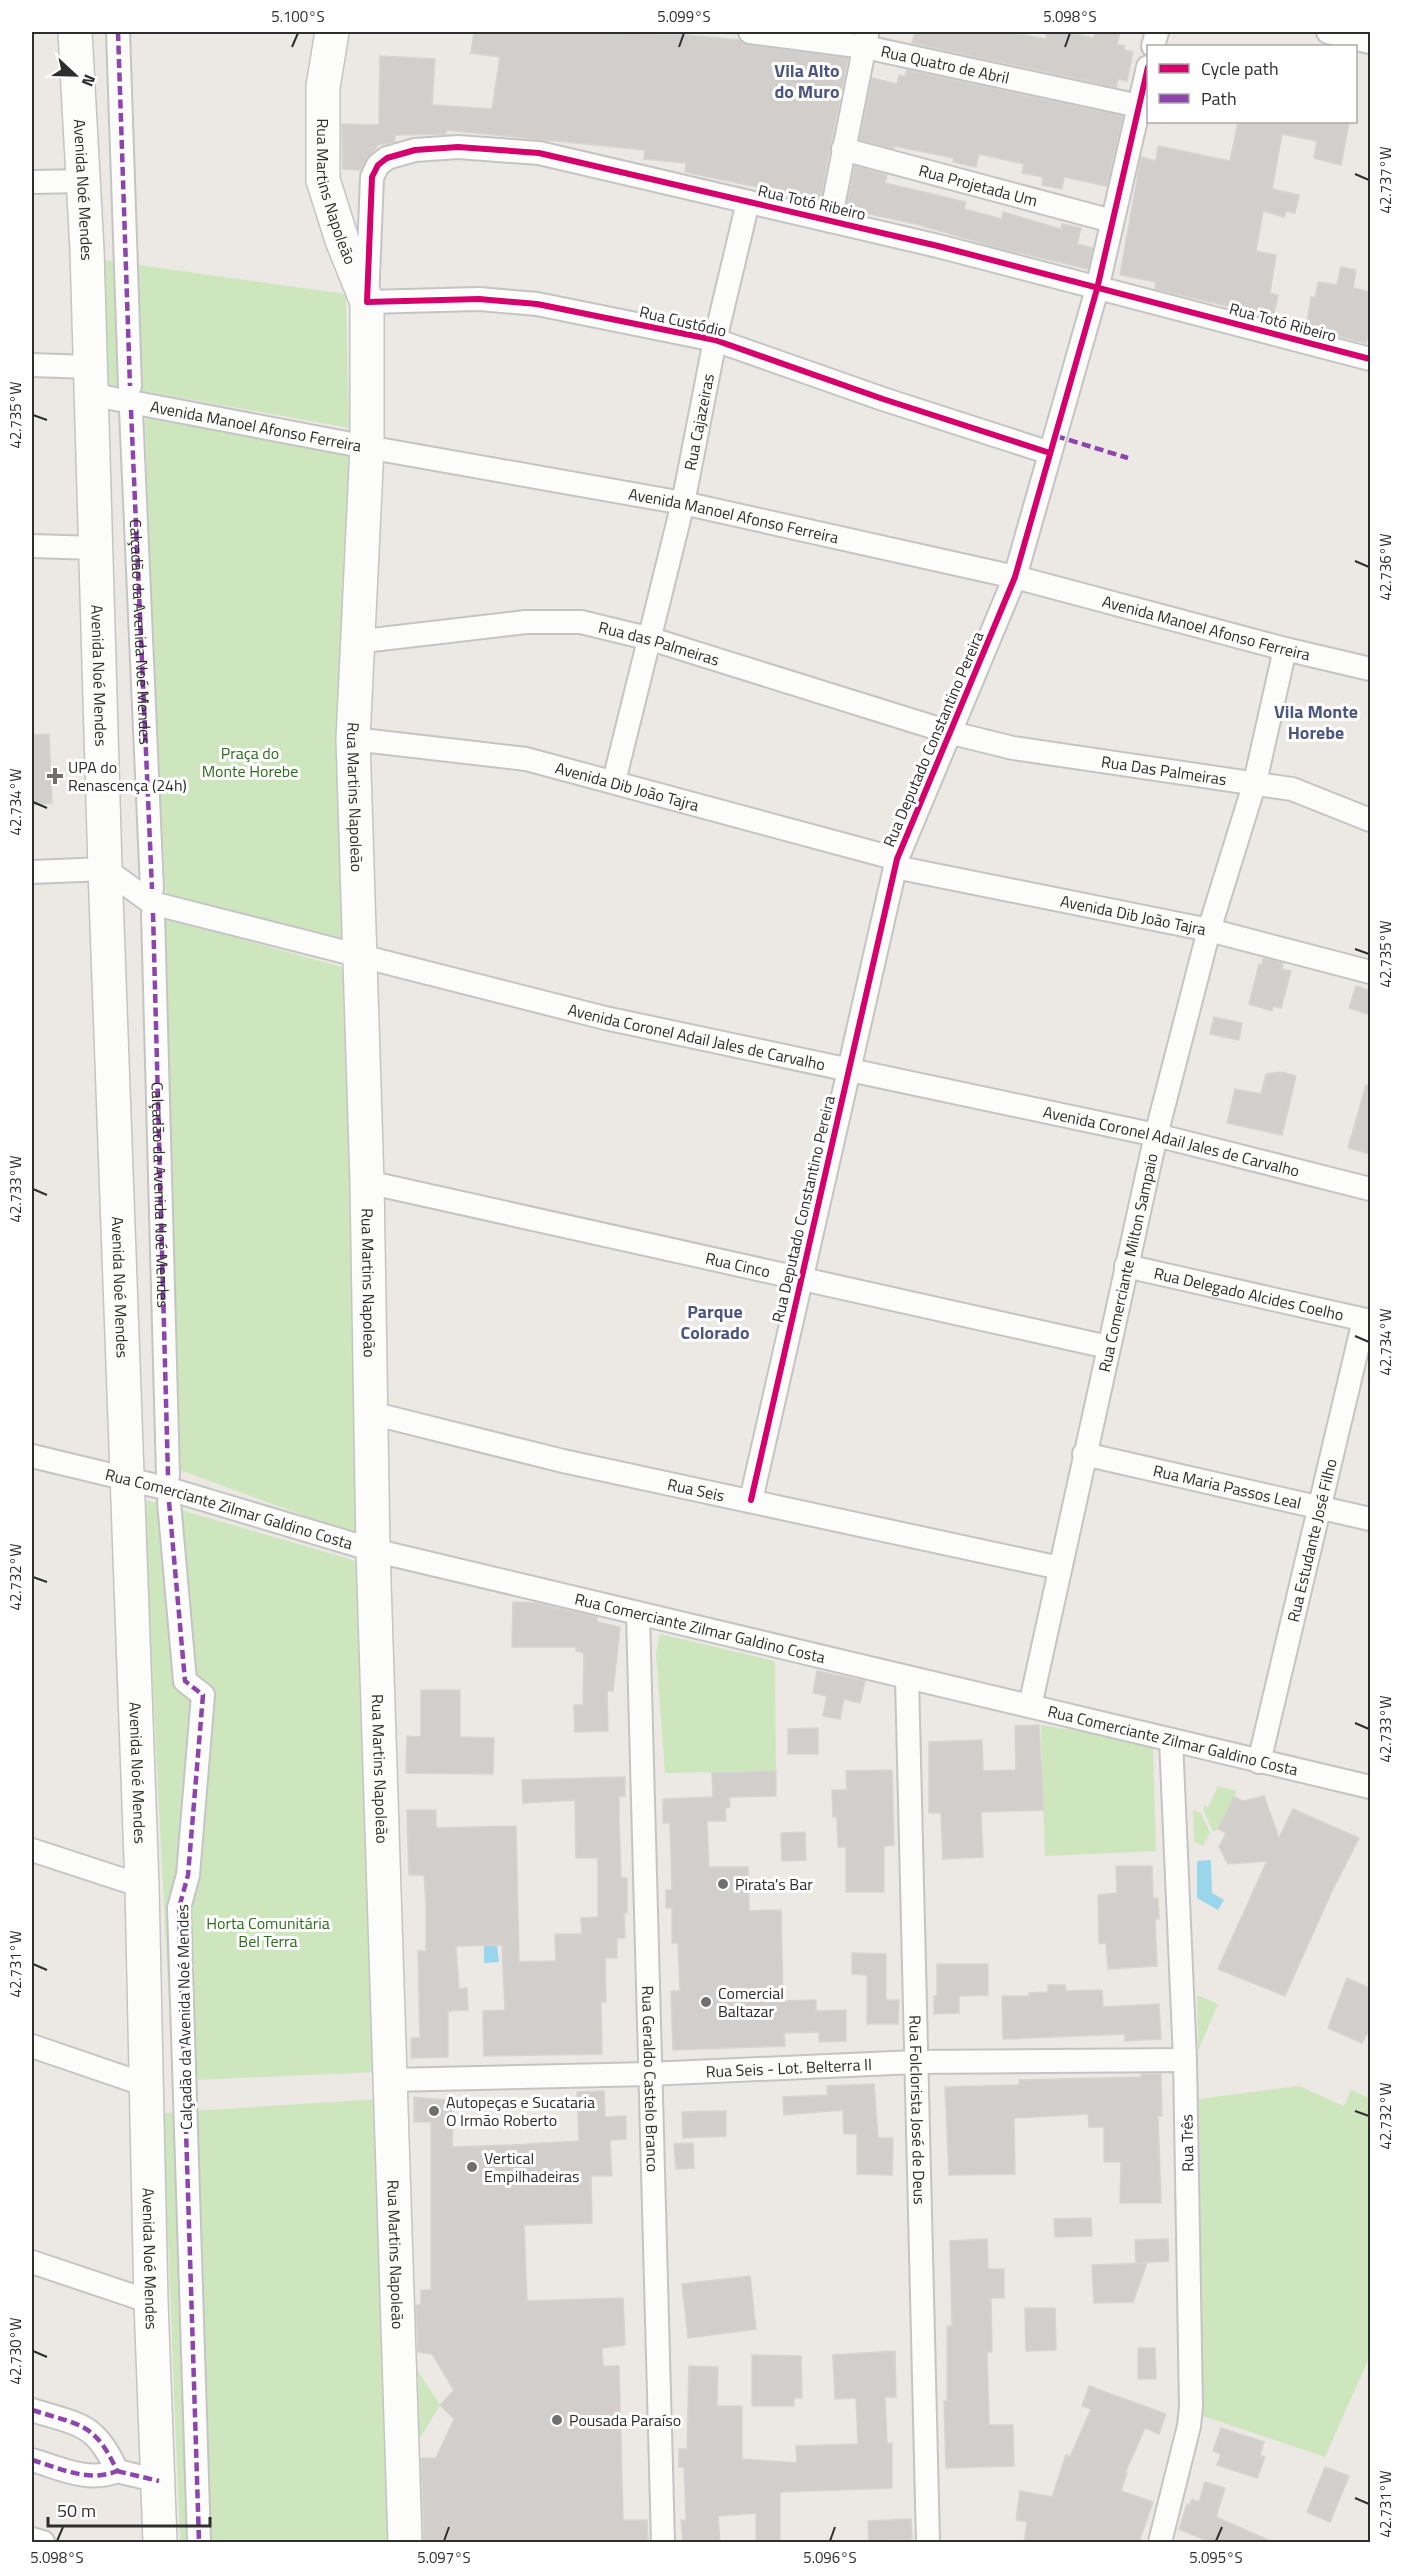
<svg xmlns="http://www.w3.org/2000/svg" width="1402" height="2574" viewBox="0 0 1402 2574" font-family="'Titillium Web',sans-serif">
<style>
.green{fill:#cee6be}
.water{fill:#99d6ec}
.building{fill:#d1cecb;stroke:#d7d4d0;stroke-width:1.5}
.lines{fill:none;stroke-linecap:round;stroke-linejoin:round}
.street-casing{stroke:#c5c4c5;stroke-width:26}
.secondary-casing{stroke:#c5c4c5;stroke-width:36}
.street{stroke:#fcfcfb;stroke-width:22}
.secondary{stroke:#fcfcfb;stroke-width:33}
.quiet{stroke:#8e44ad;stroke-width:4.5;stroke-dasharray:9 4.5;stroke-linecap:butt}
.cycleway-casing{stroke:#fff;stroke-width:10}
.cycleway{stroke:#d6006c;stroke-width:6}
.ticks{fill:none;stroke:#2e2e2e;stroke-width:2}
.poi-dot{fill:#706f6e;stroke:#fff;stroke-width:2}
.labels{text-anchor:middle;dominant-baseline:central;stroke-width:6;stroke-linejoin:round;paint-order:stroke}
.street-label{font-size:16px;fill:#2e2e2e;stroke:#fff}
.park-label{font-size:16px;fill:#2c6e1b;stroke:#fff}
.poi-label{font-size:16px;fill:#2e2e2e;stroke:#fff;text-anchor:start}
.neighbourhood-label{font-size:18px;font-weight:bold;fill:#4d5680;stroke:#fff}
.neatline{fill:none;stroke:#2e2e2e;stroke-width:2}
.ticks-label{font-size:15px;text-anchor:middle;fill:#2e2e2e}
</style>
<rect width="100%" height="100%" fill="#ece8e4"/>
<g class="green">
<path d="M103,260L346,294L349,428L105,384Z"/>
<path d="M145,416L351,454L340,654L343,938L166,896L154,684Z"/>
<path d="M161,917L346,968L360,1536L177,1469Z"/>
<path d="M143,1499L360,1562L377,2072L173,2081Z"/>
<path d="M660,1634L775,1661L776,1771L665,1773L656,1653Z"/>
<path d="M1041,1725L1153,1743L1156,1851L1045,1856Z"/>
<path d="M1218,1786L1237,1791L1218,1829L1213,1832L1203,1809L1204,1806L1208,1807Z"/>
<path d="M1193,1810L1201,1813L1210,1833L1203,1846L1194,1841Z"/>
<path d="M1197,1995L1218,2004L1198,2051Z"/>
<path d="M1299,2086L1344,2106L1351,2090L1370,2098V2356L1325,2457L1203,2416L1199,2099Z"/>
<path d="M379,2099L391,2542H180L163,2113Z"/>
<path d="M418,2371L440,2405L419,2440Z"/>
</g>
<g class="water">
<path d="M1211,1860L1212,1893L1224,1900L1218,1910L1197,1898V1861Z"/>
<path d="M484,1938H496L499,1962L484,1963Z"/>
</g>
<g class="building">
<path d="M474,32L677,34L740,40L748,45L848,58L820,200L685,172L686,163L644,159L645,150L446,130V134L395,135V142L378,145L360,170L343,169L342,124L379,125L380,56L435,59L432,105L492,109L500,57L471,53Z"/>
<path d="M915,32H1010L1046,39L1047,32H1066L1094,38L1095,32H1120L1117,45L1125,46L1124,50L1133,52L1127,81L1118,79L1116,87L912,43Z"/>
<path d="M907,70L1123,116L1107,186L1064,177L1062,189L1042,185L1043,177L1022,173L1024,164L979,154L976,167L953,162L954,158L894,146V149L860,140L872,78L897,84L899,75L905,76Z"/>
<path d="M1238,122H1349L1341,165L1314,158L1317,141L1282,134L1272,189L1299,195L1295,213L1286,211L1284,217L1263,211L1256,251L1276,255L1270,293L1278,295L1273,317L1155,289L1156,282L1120,275L1141,157L1156,161L1158,146L1230,161Z"/>
<path d="M855,166L887,175L885,183L966,202L964,209L1002,219L1003,212L1061,229L1062,224L1081,228L1077,244L1093,248L1088,269L995,247L916,224L846,209Z"/>
<path d="M1341,267L1356,270L1353,288L1371,292V324L1366,343L1306,328L1311,297L1315,298L1318,282L1337,285Z"/>
<path d="M49,734L52,803L32,805V735Z"/>
<path d="M1263,958L1283,963L1282,969L1291,971L1281,1008L1273,1006L1272,1011L1249,1004L1259,964L1262,965Z"/>
<path d="M1356,986L1371,991V1015L1349,1008Z"/>
<path d="M1214,1017L1242,1023L1239,1040L1210,1034Z"/>
<path d="M1282,1072L1296,1076L1282,1135L1227,1123L1235,1089L1261,1094L1266,1074Z"/>
<path d="M1366,1085L1371,1086V1154L1348,1148Z"/>
<path d="M513,1602L536,1603L597,1617V1622L620,1627L613,1691H607L608,1731L575,1732L574,1705H583L584,1653L576,1651V1647H512Z"/>
<path d="M817,1671L865,1681L860,1703L844,1699L840,1719L823,1716L827,1696L813,1693Z"/>
<path d="M421,1690H460V1737L494,1738L493,1774L406,1773L407,1736L421,1737Z"/>
<path d="M1039,1725L1044,1810L981,1812L983,1857L943,1859L941,1813H929V1742L982,1740L983,1771L1016,1770L1015,1726Z"/>
<path d="M818,1728V1754H788V1729Z"/>
<path d="M892,1770L894,1845L884,1846V1892H846V1847H838L837,1817H833L832,1790H847L846,1771Z"/>
<path d="M776,1771V1796L729,1797L730,1807L725,1808L726,1821H707L709,1867H748L749,1911L781,1910L783,2001L816,2000V2011L846,2010V2041L819,2042V2032L784,2033L785,2046L673,2050L671,1991H680L678,1943H672V1908H666V1890H672L670,1823H663V1799L713,1797L712,1773Z"/>
<path d="M625,1777V1796L619,1797V1820L621,1878H627V1913H624L625,1938H617V1958H605L606,2002H601L602,2054L484,2056L483,2011L505,2010L502,1945L456,1946L459,1989L467,1988L468,2010L448,2011V2057L411,2058V2038H420L418,1951H426V1903L424,1875H409L407,1810H436V1828L516,1826L519,1962L556,1961L555,1934H582L581,1918L598,1917V1858H576L575,1800L523,1803L522,1780Z"/>
<path d="M1264,1796L1279,1838L1293,1809L1359,1838L1331,1893L1285,1996L1218,1969L1267,1861L1228,1864L1219,1847L1226,1833L1218,1829L1234,1797L1243,1801Z"/>
<path d="M805,1832L806,1860L782,1861L781,1833Z"/>
<path d="M1116,1866H1152L1153,1898H1158L1159,1919H1155L1157,1966L1108,1969L1106,1943L1099,1944L1098,1895L1117,1893Z"/>
<path d="M852,1953L886,1954V2000H899L898,2024H867V1975L852,1974Z"/>
<path d="M937,1964H988V1995L959,1996V2013L934,2014V1996H937Z"/>
<path d="M1347,1978L1371,1989V2026L1362,2043L1328,2028Z"/>
<path d="M1048,1985H1065L1066,1991L1102,1990L1103,2007L1159,2004L1161,2039L1125,2041V2034L1003,2039L1002,1996H1029V1993L1048,1992Z"/>
<path d="M1141,2074H1161L1162,2116H1158L1161,2203H1120L1121,2162H1104V2127H1089L1088,2114L1014,2118L1015,2174L949,2175L945,2087L1019,2085V2080L1141,2077Z"/>
<path d="M874,2084L878,2138H893L892,2175L857,2174V2134H844L843,2110L784,2115L783,2097L828,2095L827,2086Z"/>
<path d="M604,2091L605,2117L626,2116V2139L610,2140L612,2176H591L592,2223L524,2225L527,2301L623,2298L625,2345L602,2348L603,2366H619L623,2520H647L648,2542H424L421,2458H436L454,2419L440,2405L454,2390L432,2354L418,2352L416,2305H421V2290H431V2122H414V2097L454,2101L452,2147L512,2145L579,2141L577,2092Z"/>
<path d="M726,2111V2136L683,2138L682,2112Z"/>
<path d="M693,2143L694,2168L676,2169L674,2144Z"/>
<path d="M1091,2218L1092,2236L1055,2237L1054,2219Z"/>
<path d="M987,2239L988,2269H1004V2298H991L992,2352H987L989,2425H1013L1014,2466L946,2468L944,2401H947V2326H952L950,2241Z"/>
<path d="M1168,2239L1169,2261L1136,2263L1135,2240Z"/>
<path d="M1147,2263L1133,2302L1094,2303L1092,2265Z"/>
<path d="M750,2276L756,2329L688,2338L682,2284Z"/>
<path d="M1025,2308H1055L1056,2350L1026,2351Z"/>
<path d="M1138,2348H1155L1156,2379H1138Z"/>
<path d="M895,2351L896,2397H885L887,2444L892,2443V2488L780,2492V2542H756V2513L718,2516L720,2542H683L681,2520H686L684,2467H679V2449H687L689,2366L718,2367L717,2406H742V2459L797,2463L796,2446L858,2444L856,2398L835,2399L833,2355Z"/>
<path d="M752,2355L801,2356L802,2398H794V2406H752Z"/>
<path d="M1089,2386L1166,2414L1159,2434L1145,2428L1125,2473H1127L1121,2491L1153,2502L1139,2542H1024L1027,2522L1016,2520L1020,2491L1052,2497L1066,2455L1070,2457L1091,2409L1082,2406Z"/>
<path d="M1221,2428L1264,2442L1260,2455L1265,2457L1257,2478L1217,2465L1221,2454L1213,2451Z"/>
<path d="M1325,2467L1349,2476L1330,2522L1307,2512Z"/>
<path d="M1205,2482L1225,2488L1216,2517L1273,2542H1210L1179,2529L1187,2504L1189,2506L1192,2499L1199,2502Z"/>
<path d="M911,2519L912,2539L869,2541L868,2521Z"/>
</g>
<g class="lines">
<g class="street-casing">
<g id="street">
<path d="M118,32L130,386"/>
<path id="s1" d="M750,32L865,47L1139,106"/>
<path d="M1328,32L1370,42"/>
<path d="M1153,46L1157,32"/>
<path id="s2" d="M843,149L1112,221"/>
<path d="M32,182L83,181"/>
<path d="M830,221L867,34"/>
<path d="M32,365L89,367"/>
<path id="s3" d="M89,394L367,447L683,503L1015,577L1285,649L1370,669"/>
<path id="s4" d="M131,410L152,889"/>
<path d="M1050,453L883,399L715,340L537,304L479,299L367,302L372,177L378,165L387,158L415,150L458,147L539,153L938,246L1370,359"/>
<path d="M32,546L96,548"/>
<path id="s5" d="M355,642L526,622H581L651,639L952,733L1013,748L1292,789L1370,820"/>
<path id="s6" d="M353,739L526,759L897,859"/>
<path id="s7" d="M614,781L683,503L715,340L748,202"/>
<path id="s8" d="M895,867L1209,930L1370,972"/>
<path id="s9" d="M32,872L105,869L152,903L605,1018L1156,1135L1370,1189"/>
<path id="s10" d="M153,913L168,1476"/>
<path id="s11" d="M367,1182L1108,1347"/>
<path id="s12" d="M1126,1266L1370,1321"/>
<path id="s13" d="M371,1413L563,1461L1060,1568"/>
<path id="s14" d="M1084,1454L1370,1519"/>
<path id="s15" d="M32,1456L169,1489L373,1550L1370,1787"/>
<path d="M751,1500L897,859L1015,577L1097,289L1148,67"/>
<path d="M169,1502L185,1681L203,1695L188,1875L179,1908L199,2542"/>
<path id="s16" d="M638,1615L663,2542"/>
<path id="s17" d="M907,1678L928,2542"/>
<path id="s18" d="M1030,1706L1156,1135L1209,930L1255,782L1285,649"/>
<path id="s19" d="M1259,1762L1364,1320"/>
<path d="M32,1850L142,1886"/>
<path d="M32,2046L146,2085"/>
<path id="s20" d="M391,2080L649,2074L915,2062L1185,2060"/>
<path d="M32,2262L151,2302"/>
<path d="M32,2410C79,2425 95,2422 117,2471C88,2483 60,2468 32,2460"/>
<path d="M117,2471L159,2481"/>
<path d="M32,2539L43,2542"/>
<path d="M1160,2542L1189,2426L1191,2407L1185,2060L1171,1740"/>
</g>
</g>
<g class="secondary-casing">
<g id="secondary">
<path id="s21" d="M75,32L87,250L105,869L142,1886L151,2302L160,2542"/>
<path id="s22" d="M332,32L323,87V180L342,240L367,302V447L353,739L367,1182L373,1550L405,2542"/>
</g>
</g>
<use href="#street" class="street"/>
<use href="#secondary" class="secondary"/>
<g class="quiet">
<path d="M118,32L130,386"/>
<path d="M131,410L152,889"/>
<path d="M1056,436L1128,458"/>
<path d="M153,913L168,1476"/>
<path d="M169,1502L185,1681L203,1695L188,1875L179,1908L199,2542"/>
<path d="M32,2410C79,2425 95,2422 117,2471C88,2483 60,2468 32,2460"/>
<path d="M117,2471L159,2481"/>
</g>
<g class="cycleway-casing">
<g id="cycleway">
<path d="M1050,453L883,399L715,340L537,304L479,299L367,302L372,177L378,165L387,158L415,150L458,147L539,153L938,246L1370,359"/>
<path d="M751,1500L897,859L1015,577L1097,289L1148,67"/>
</g>
</g>
<use href="#cycleway" class="cycleway"/>
</g>
<path class="ticks" d="M292,47L298,33M679,47L684,33M1065,47L1070,33M1355,174L1369,180M33,415L47,420M1355,561L1369,567M33,802L47,808M1355,949L1369,954M33,1189L47,1195M1355,1336L1369,1342M33,1577L47,1582M1355,1723L1369,1729M33,1964L47,1970M1355,2111L1369,2116M33,2351L47,2357M1355,2498L1369,2504M57,2541L63,2527M444,2541L449,2527M830,2541L835,2527M1216,2541L1222,2527"/>
<g class="poi-dot">
<path d="M52 767h6v6h6v6h-6v6h-6v-6h-6v-6h6z"/>
<circle cx="723" cy="1884" r="6"/>
<circle cx="706" cy="2002" r="6"/>
<circle cx="434" cy="2111" r="6"/>
<circle cx="472" cy="2167" r="6"/>
<circle cx="557" cy="2420" r="6"/>
</g>
<g class="labels">
<g class="street-label">
<text stroke="none"><textPath href="#s1" startOffset="198">Rua Quatro de Abril</textPath></text>
<text stroke="none"><textPath href="#s2" startOffset="140">Rua Projetada Um</textPath></text>
<text stroke="none"><textPath href="#s21" startOffset="158">Avenida Noé Mendes</textPath></text>
<text stroke="none"><textPath href="#s22" startOffset="162">Rua Martins Napoleão</textPath></text>
<text transform="translate(812 202) rotate(13)">Rua Totó Ribeiro</text>
<text transform="translate(683 321) rotate(13)">Rua Custódio</text>
<text transform="translate(1283 322) rotate(15)">Rua Totó Ribeiro</text>
<text stroke="none"><textPath href="#s7" startOffset="369">Rua Cajazeiras</textPath></text>
<text stroke="none"><textPath href="#s3" startOffset="170">Avenida Manoel Afonso Ferreira</textPath></text>
<text stroke="none"><textPath href="#s3" startOffset="656">Avenida Manoel Afonso Ferreira</textPath></text>
<text stroke="none"><textPath href="#s3" startOffset="1142">Avenida Manoel Afonso Ferreira</textPath></text>
<text stroke="none"><textPath href="#s4" startOffset="222">Calçadão da Avenida Noé Mendes</textPath></text>
<text stroke="none"><textPath href="#s5" startOffset="308">Rua das Palmeiras</textPath></text>
<text stroke="none"><textPath href="#s21" startOffset="644">Avenida Noé Mendes</textPath></text>
<text transform="translate(933 739) rotate(-67)">Rua Deputado Constantino Pereira</text>
<text stroke="none"><textPath href="#s5" startOffset="830">Rua Das Palmeiras</textPath></text>
<text stroke="none"><textPath href="#s6" startOffset="279">Avenida Dib João Tajra</textPath></text>
<text stroke="none"><textPath href="#s22" startOffset="774">Rua Martins Napoleão</textPath></text>
<text stroke="none"><textPath href="#s8" startOffset="243">Avenida Dib João Tajra</textPath></text>
<text stroke="none"><textPath href="#s9" startOffset="692">Avenida Coronel Adail Jales de Carvalho</textPath></text>
<text stroke="none"><textPath href="#s9" startOffset="1178">Avenida Coronel Adail Jales de Carvalho</textPath></text>
<text stroke="none"><textPath href="#s10" startOffset="282">Calçadão da Avenida Noé Mendes</textPath></text>
<text transform="translate(803 1209) rotate(-77)">Rua Deputado Constantino Pereira</text>
<text stroke="none"><textPath href="#s18" startOffset="454">Rua Comerciante Milton Sampaio</textPath></text>
<text stroke="none"><textPath href="#s11" startOffset="380">Rua Cinco</textPath></text>
<text stroke="none"><textPath href="#s22" startOffset="1260">Rua Martins Napoleão</textPath></text>
<text stroke="none"><textPath href="#s21" startOffset="1256">Avenida Noé Mendes</textPath></text>
<text stroke="none"><textPath href="#s12" startOffset="126">Rua Delegado Alcides Coelho</textPath></text>
<text stroke="none"><textPath href="#s14" startOffset="147">Rua Maria Passos Leal</textPath></text>
<text stroke="none"><textPath href="#s13" startOffset="334">Rua Seis</textPath></text>
<text stroke="none"><textPath href="#s15" startOffset="204">Rua Comerciante Zilmar Galdino Costa</textPath></text>
<text stroke="none"><textPath href="#s19" startOffset="228">Rua Estudante José Filho</textPath></text>
<text stroke="none"><textPath href="#s15" startOffset="690">Rua Comerciante Zilmar Galdino Costa</textPath></text>
<text stroke="none"><textPath href="#s15" startOffset="1176">Rua Comerciante Zilmar Galdino Costa</textPath></text>
<text stroke="none"><textPath href="#s22" startOffset="1746">Rua Martins Napoleão</textPath></text>
<text stroke="none"><textPath href="#s21" startOffset="1742">Avenida Noé Mendes</textPath></text>
<text transform="translate(184 2017) rotate(-91)">Calçadão da Avenida Noé Mendes</text>
<text stroke="none"><textPath href="#s20" startOffset="398">Rua Seis - Lot. Belterra II</textPath></text>
<text stroke="none"><textPath href="#s16" startOffset="464">Rua Geraldo Castelo Branco</textPath></text>
<text stroke="none"><textPath href="#s17" startOffset="432">Rua Folclorista José de Deus</textPath></text>
<text transform="translate(1187 2143) rotate(-91)">Rua Três</text>
<text stroke="none"><textPath href="#s22" startOffset="2232">Rua Martins Napoleão</textPath></text>
<text stroke="none"><textPath href="#s21" startOffset="2228">Avenida Noé Mendes</textPath></text>
</g>
<g class="park-label">
<text x="250" y="753">Praça do<tspan x="250" dy="18">Monte Horebe</tspan></text>
<text x="268" y="1923">Horta Comunitária<tspan x="268" dy="18">Bel Terra</tspan></text>
</g>
<g class="poi-label">
<text x="68" y="767">UPA do<tspan x="68" dy="18">Renascença (24h)</tspan></text>
<text x="735" y="1884">Pirata's Bar</text>
<text x="718" y="1993">Comercial<tspan x="718" dy="18">Baltazar</tspan></text>
<text x="446" y="2102">Autopeças e Sucataria<tspan x="446" dy="18">O Irmão Roberto</tspan></text>
<text x="484" y="2158">Vertical<tspan x="484" dy="18">Empilhadeiras</tspan></text>
<text x="569" y="2420">Pousada Paraíso</text>
</g>
<g class="neighbourhood-label">
<text x="807" y="70">Vila Alto<tspan x="807" dy="21">do Muro</tspan></text>
<text x="1316" y="711">Vila Monte<tspan x="1316" dy="21">Horebe</tspan></text>
<text x="715" y="1311">Parque<tspan x="715" dy="21">Colorado</tspan></text>
</g>
</g>
<rect width="1402" height="2574" fill="none" stroke="#ffffff" stroke-width="66"/>
<rect x="1147" y="45" width="210" height="78" fill="#ffffff" stroke="#ababab" stroke-width="1.5"/>
<rect x="1159" y="64" width="30" height="9" fill="#d6006c" stroke="#ababab" stroke-width="1.5"/>
<text x="1201" y="75" font-size="18" fill="#2e2e2e">Cycle path</text>
<rect x="1159" y="94" width="30" height="9" fill="#8e44ad" stroke="#ababab" stroke-width="1.5"/>
<text x="1201" y="105" font-size="18" fill="#2e2e2e">Path</text>
<g transform="translate(75 75) rotate(112)" stroke="#ffffff" stroke-width="4.5" paint-order="stroke">
<path d="M0-4.5L10 22L0 15L-10 22Z" fill="#2e2e2e"/>
<text y="-9" font-size="16" font-weight="bold" text-anchor="middle" fill="#2e2e2e">N</text>
</g>
<path d="M48 2517v9h162v-9" fill="none" stroke="#2e2e2e" stroke-width="3"/>
<text x="57" y="2517" font-size="18" fill="#2e2e2e" stroke="#ffffff" stroke-width="4.5" paint-order="stroke">50 m</text>
<rect x="33" y="33" width="1336" height="2508" class="neatline"/>
<g class="ticks-label">
<text x="298" y="22">5.100°S</text>
<text x="684" y="22">5.099°S</text>
<text x="1070" y="22">5.098°S</text>
<text transform="translate(1386 180) rotate(-90)" y="5">42.737°W</text>
<text transform="translate(16 415) rotate(-90)" y="5">42.735°W</text>
<text transform="translate(1386 567) rotate(-90)" y="5">42.736°W</text>
<text transform="translate(16 802) rotate(-90)" y="5">42.734°W</text>
<text transform="translate(1386 954) rotate(-90)" y="5">42.735°W</text>
<text transform="translate(16 1189) rotate(-90)" y="5">42.733°W</text>
<text transform="translate(1386 1342) rotate(-90)" y="5">42.734°W</text>
<text transform="translate(16 1577) rotate(-90)" y="5">42.732°W</text>
<text transform="translate(1386 1729) rotate(-90)" y="5">42.733°W</text>
<text transform="translate(16 1964) rotate(-90)" y="5">42.731°W</text>
<text transform="translate(1386 2116) rotate(-90)" y="5">42.732°W</text>
<text transform="translate(16 2351) rotate(-90)" y="5">42.730°W</text>
<text transform="translate(1386 2504) rotate(-90)" y="5">42.731°W</text>
<text x="57" y="2563">5.098°S</text>
<text x="444" y="2563">5.097°S</text>
<text x="830" y="2563">5.096°S</text>
<text x="1216" y="2563">5.095°S</text>
</g>
</svg>
